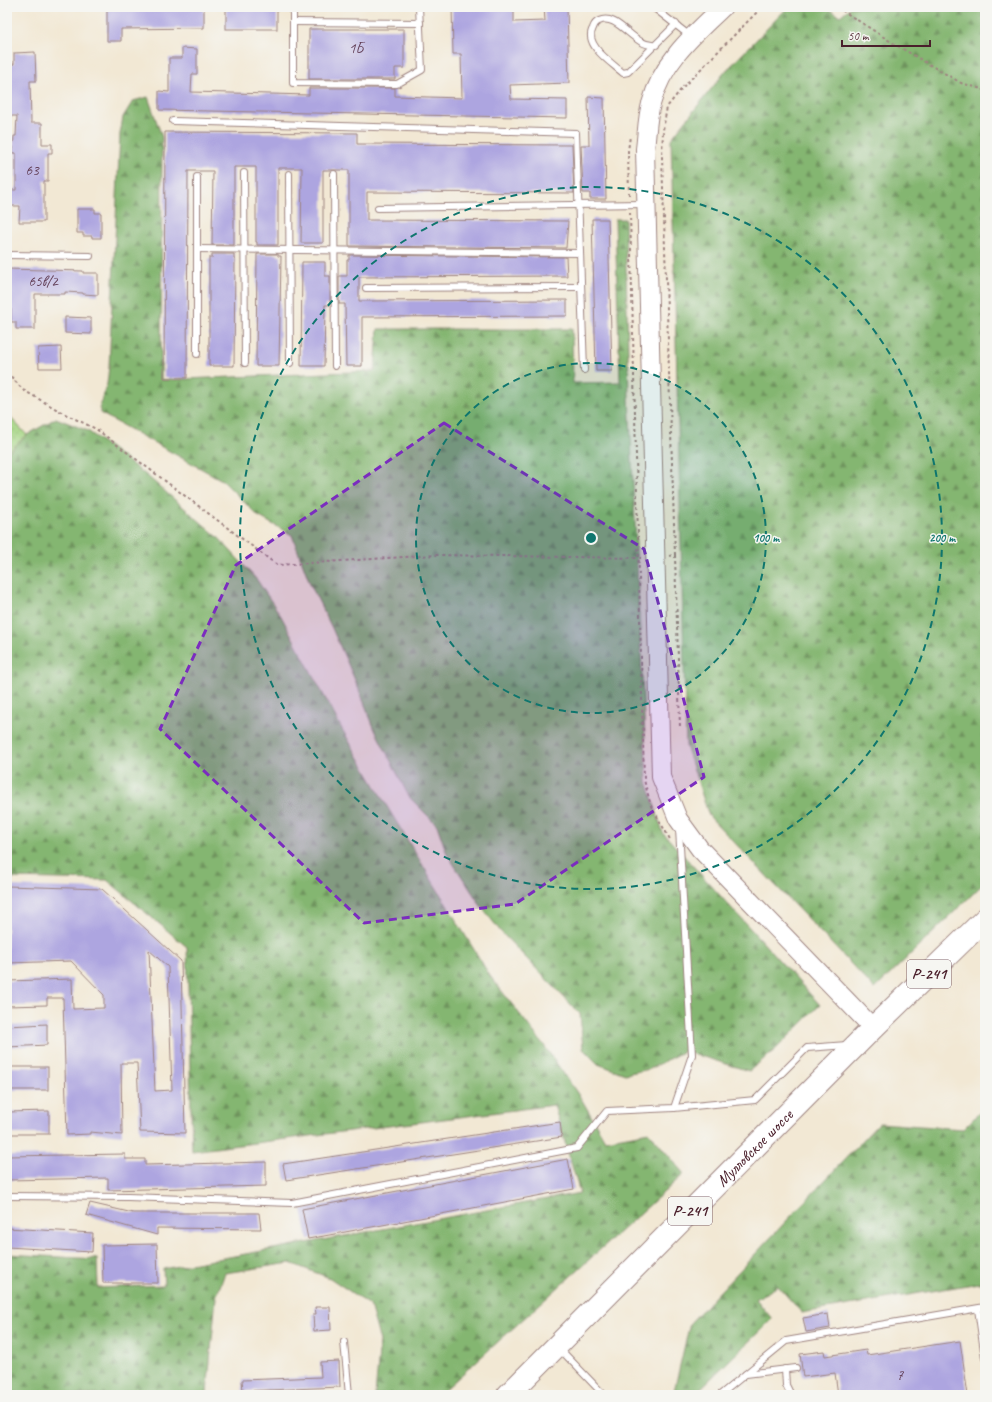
<svg xmlns="http://www.w3.org/2000/svg" width="992" height="1402" viewBox="0 0 992 1402" font-family="Caveat,sans-serif">
<style>
.forest{fill:url(#forest-firs);stroke:#676a4e}
.garden{fill:url(#garden-dots);stroke:#787a57}
.building{fill:#ada5e0;fill-rule:evenodd}
.lines{fill:none;stroke-linecap:round;stroke-linejoin:round}
.lane-casing{stroke:#9e8480;stroke-width:8}
.secondary-casing{stroke:#9e8480;stroke-width:20}
.highway-casing{stroke:#9e8480;stroke-width:24}
.path{stroke:#9e8480;stroke-width:2;stroke-dasharray:3 3;stroke-linecap:butt}
.lane{stroke:#fff;stroke-width:6}
.secondary{stroke:#fff;stroke-width:18}
.highway{stroke:#fff;stroke-width:22}
.marked{fill:#7b2cbf;fill-opacity:0.2;stroke:#7b2cbf;stroke-width:3;stroke-dasharray:8 5;stroke-linejoin:round}
.ring{fill:none;stroke:#0f766e;stroke-width:2;stroke-dasharray:7 5}
.labels{text-anchor:middle;dominant-baseline:central;stroke-width:3;stroke-linejoin:round;paint-order:stroke}
.number-label{font-size:15px;fill:#634058}
.shield{fill:#f6f6f2;stroke:#7e6067;stroke-width:1}
.shield-label{font-size:16px;font-weight:bold;fill:#4a1f2b}
.street-label{font-size:17px;fill:#4a1f2b;stroke:#f6f6f2}
.centre{fill:#0f766e;stroke:#f6f6f2;stroke-width:2}
.ring-label{font-size:12px;text-anchor:middle;font-weight:bold;fill:#0f766e;stroke:#f6f6f2;stroke-width:3;stroke-linejoin:round;paint-order:stroke}
</style>
<defs>
<pattern id="forest-firs" width="22" height="20" patternUnits="userSpaceOnUse"><rect width="22" height="20" fill="#84b671"/><path d="M5 1l3.5 6h-7zM16 11l3.5 6h-7z" fill="#6e935d"/></pattern>
<pattern id="garden-dots" width="8" height="8" patternUnits="userSpaceOnUse"><rect width="8" height="8" fill="#a5d583"/><path d="M2 2h.1M6 6h.1" fill="none" stroke="#90b671" stroke-width="1.8" stroke-linecap="round"/></pattern>
</defs>
<rect width="100%" height="100%" fill="#f6f6f2"/>
<filter id="ink" filterUnits="userSpaceOnUse"><feTurbulence type="fractalNoise" baseFrequency=".025" numOctaves="2"/><feDisplacementMap in="SourceGraphic" scale="8" xChannelSelector="R" yChannelSelector="G"/><feConvolveMatrix kernelMatrix="1 2 1 2 8 2 1 2 1" color-interpolation-filters="sRGB"/></filter>
<filter id="wash" filterUnits="userSpaceOnUse"><feTurbulence type="fractalNoise" baseFrequency=".012" numOctaves="4" result="noise"/><feDisplacementMap in="SourceGraphic" scale="16" xChannelSelector="R" yChannelSelector="G"/><feGaussianBlur stdDeviation="0.9" result="paint"/><feColorMatrix in="noise" values="0 0 0 0 0 0 0 0 0 0 0 0 0 0 0 0 0 1.4 0 .05"/><feComposite in="paint" operator="in"/></filter>
<g filter="url(#wash)">
<rect width="100%" height="100%" fill="#f2e8d4"/>
<g class="forest">
<path d="M788,7H826L840,16L851,7H985V882L875,989L709,816L686,746L671,139L724,73Z"/>
<path d="M148,97L162,137L161,380L375,371L378,329H572L573,383L620,382L615,219H625L629,396L647,781L663,833L820,1005L776,1049L749,1071L684,1051L650,1069L625,1074L598,1064L583,1049L580,1014L501,932L481,906L447,854L437,825L409,797L375,730L355,680L331,626L311,586L292,535L258,516L222,480L100,413V404L107,384L109,367L120,134L123,117L133,101Z"/>
<path d="M56,418L88,431L146,475L218,537L257,580L281,616L342,729L388,808L490,976L543,1044L582,1100L605,1140L649,1132L684,1174L439,1395H375L380,1341L370,1305L330,1278L290,1263L225,1273L216,1297L207,1393L210,1395H7V1254L97,1259L98,1288L164,1285L163,1269L580,1193L554,1105L192,1151L187,947L107,880L7,878V453L27,435Z"/>
<path d="M985,1107V1282L802,1313L778,1286L756,1299L772,1319L694,1395H673L690,1323L879,1123L963,1129Z"/>
</g>
<path class="garden" d="M7,414L27,435L7,453Z"/>
<g id="blocks">
<g class="building">
<path d="M107,7H204V28L121,29V41H107Z"/>
<rect x="226" y="7" width="51" height="22"/>
<path d="M452,7H514V22L545,21L544,7H567L569,83L510,85L511,99L567,100V118L159,110V91L169,92V58H182V48L197,49V74H192L191,92L309,95V88H395V96L462,98L461,54H453Z"/>
<path d="M309,29H404V68H395V79H309Z"/>
<path d="M35,52L36,81H30L31,123H42V144H52V153H48V181H44V222H19L20,206H7V190H16V153H13L14,136H16L17,116H9L8,93L11,92L10,65L14,64V53Z"/>
<path d="M588,97L604,98L606,199H590V193H583L581,145H589Z"/>
<path d="M165,132L357,133V144L572,145L574,193L367,192V220L568,221L566,248L349,246V170H323V243H301L302,168H278V245H257V242H256V167H234V245H212L213,171H188L187,378H164Z"/>
<path d="M77,209H95V213H101V238H92V236H83V233H77Z"/>
<path d="M592,219H608L612,371H596Z"/>
<path d="M212,254H234V259H235L234,366H209V258H212Z"/>
<path d="M257,254H278V256H281L279,366H256Z"/>
<path d="M349,255L566,257L567,276L359,277V301L567,300V316L362,317V366H346L345,304H339V276H347V260H349Z"/>
<path d="M302,262H325V276H330V305H325L324,366H301Z"/>
<path d="M7,269L83,271V273H98V295L83,294V293L65,292V294H35V329H16V322H11V309H7Z"/>
<path d="M65,317L91,318V334L65,333Z"/>
<path d="M61,347L62,368H39L38,348Z"/>
<path d="M7,886L102,889L181,961L185,1133L140,1132L137,1063H121L122,1135L90,1132V1134L67,1135L63,998H47V1005L7,1006V981L72,979L73,1009L104,1008V995L71,961L7,963ZM149,950L168,967L172,1090L155,1091Z"/>
<path d="M47,1024V1045L7,1047V1026Z"/>
<rect x="7" y="1067" width="41" height="23"/>
<path d="M49,1111V1134H7V1112Z"/>
<path d="M560,1122L562,1137L286,1180L283,1164Z"/>
<path d="M125,1154V1159H145V1165L266,1162V1186L108,1190V1178L7,1180V1156Z"/>
<path d="M568,1159L574,1189L308,1239L302,1209Z"/>
<path d="M90,1203L133,1213H259L261,1229L157,1228V1235L86,1215Z"/>
<path d="M7,1228L93,1233L92,1252L7,1247Z"/>
<path d="M157,1244L158,1283H103L102,1245Z"/>
<path d="M315,1307H330L331,1330L314,1331L313,1314H316Z"/>
<path d="M828,1314L830,1328L806,1332L803,1318Z"/>
<path d="M960,1341L968,1395H838L835,1373L803,1377L800,1354L824,1351L825,1356L866,1350L867,1355Z"/>
<path d="M339,1361L340,1387L243,1391L242,1380L321,1377L320,1362Z"/>
</g>
</g>
</g>
<g filter="url(#ink)">
<use href="#blocks" fill-opacity="0" stroke="#9e8480" stroke-width="1"/>
<g class="lines">
<g class="lane-casing">
<g id="lane">
<path d="M293,7V83L397,84L422,70L419,7"/>
<path d="M653,7L690,36"/>
<path d="M293,22L420,23"/>
<path d="M656,45C633,48 619,12 599,21C596,22 594,25 593,28C583,45 612,63 623,73L628,72L676,24"/>
<path d="M173,121L576,133L584,370"/>
<path d="M244,173L245,363"/>
<path d="M289,174L290,363"/>
<path d="M334,174L335,366"/>
<path d="M197,177V354"/>
<path d="M378,208L644,204"/>
<path d="M197,249L580,253"/>
<path d="M7,255L90,256"/>
<path d="M366,288L581,287"/>
<path d="M674,1108L755,1100L807,1048L847,1045"/>
<path d="M7,1196L128,1197L292,1203L577,1148L607,1111L674,1108L692,1055L679,829"/>
<path d="M978,1309L985,1358"/>
<path d="M344,1342L349,1395"/>
<path d="M559,1348L604,1395"/>
<path d="M785,1369L786,1385L791,1395"/>
<path d="M746,1374L796,1368"/>
<path d="M720,1395L786,1341L985,1307"/>
</g>
</g>
<g class="secondary-casing">
<path id="secondary" d="M723,7C693,35 662,62 651,104C647,118 647,134 645,149L661,777L678,819L700,849L873,1028"/>
</g>
<g class="highway-casing">
<g id="highway">
<path id="s1" d="M508,1395L873,1028L985,919"/>
</g>
</g>
<g class="path">
<path d="M837,7L896,45L961,83L985,90"/>
<path d="M629,195L628,151L630,136"/>
<path d="M630,212L644,780L651,806L671,841"/>
<path d="M7,372L23,390L63,413L96,429L277,565L436,555L641,558"/>
<path d="M675,555L680,728"/>
<path d="M669,556L675,555L662,157L663,130L667,107L683,87L762,7"/>
</g>
<use href="#lane" class="lane"/>
<use href="#secondary" class="secondary"/>
<use href="#highway" class="highway"/>
</g>
</g>
<path class="marked" d="M444,423L644,549L704,777L515,904L364,923L160,729L236,565Z"/>
<circle cx="591" cy="538" r="175" fill="#0f766e" fill-opacity=".12"/>
<g class="ring">
<circle cx="591" cy="538" r="175"/>
<circle cx="591" cy="538" r="351"/>
</g>
<g class="labels">
<g class="number-label">
<text x="356" y="48">1Б</text>
<text x="32" y="170">63</text>
<text x="43" y="281">65в/2</text>
<text x="900" y="1375">7</text>
</g>
<g class="shield">
<rect x="907" y="960" width="44" height="28" rx="3"/>
<rect x="668" y="1197" width="44" height="28" rx="3"/>
</g>
<g class="shield-label">
<text x="929" y="974">Р-241</text>
<text x="690" y="1211">Р-241</text>
</g>
<g class="street-label">
<text stroke="none"><textPath href="#s1" startOffset="349">Мулловское шоссе</textPath></text>
</g>
</g>
<circle cx="591" cy="538" r="6" class="centre"/>
<g class="ring-label">
<text x="766" y="542">100 m</text>
<text x="942" y="542">200 m</text>
</g>
<rect width="992" height="1402" fill="none" stroke="#f6f6f2" stroke-width="24"/>
<path d="M842 40v6h88v-6" fill="none" stroke="#4a1f2b" stroke-width="2"/>
<text x="848" y="40" font-size="12" fill="#4a1f2b" stroke="#f6f6f2" stroke-width="3" paint-order="stroke">50 m</text>
</svg>
